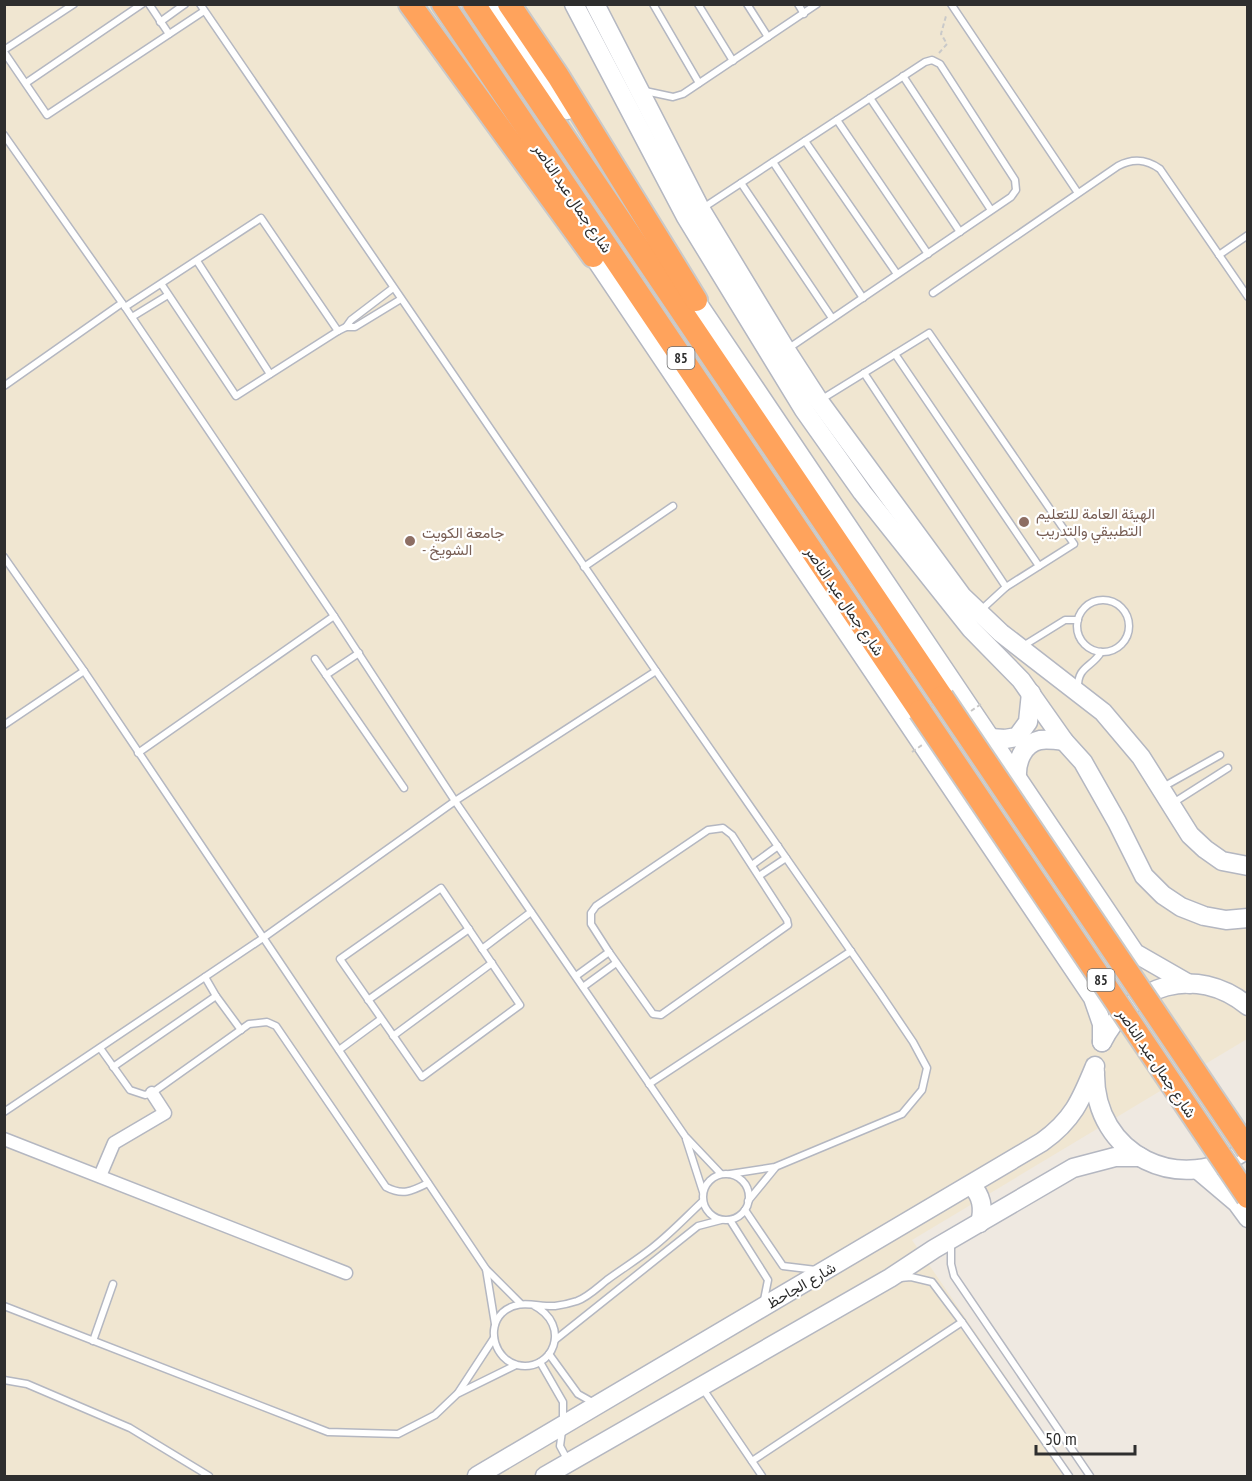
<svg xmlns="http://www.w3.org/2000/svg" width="1252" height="1481" viewBox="0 0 1252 1481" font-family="'PT Sans Narrow',Vazirmatn,sans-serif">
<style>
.education{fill:#f0e6d1}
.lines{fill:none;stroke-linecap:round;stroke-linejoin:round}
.lane-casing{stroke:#b4b7c1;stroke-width:9}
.street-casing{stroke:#b4b7c1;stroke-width:15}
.secondary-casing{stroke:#b4b7c1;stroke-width:21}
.highway-casing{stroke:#c9c9c9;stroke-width:26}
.path{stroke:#c9c9c9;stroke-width:2;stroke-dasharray:4.5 3;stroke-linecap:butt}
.lane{stroke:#fff;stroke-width:6}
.street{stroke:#fff;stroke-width:12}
.secondary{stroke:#fff;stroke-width:18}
.highway{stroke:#ffa35c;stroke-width:22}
.highway-bridge-casing{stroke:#c9c9c9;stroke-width:26;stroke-linecap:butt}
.path-bridge{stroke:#c9c9c9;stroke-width:2;stroke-dasharray:4.5 3;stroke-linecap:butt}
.highway-bridge{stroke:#ffa35c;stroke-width:22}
.education-dot{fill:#8d6e63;stroke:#fff;stroke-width:2}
.labels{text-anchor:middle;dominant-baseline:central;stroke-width:4.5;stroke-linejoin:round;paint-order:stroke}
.shield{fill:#fff;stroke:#6d6d6d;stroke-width:1.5}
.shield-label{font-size:14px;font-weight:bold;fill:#2e2e2e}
.street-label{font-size:15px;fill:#2e2e2e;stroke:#fff}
.education-label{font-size:15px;fill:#785e54;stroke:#fff;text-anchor:start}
</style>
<rect width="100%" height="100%" fill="#efe9e1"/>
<path class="education" d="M5,5H1247V1039L912,1240L1074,1476H5Z"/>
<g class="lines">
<g class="lane-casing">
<g id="lane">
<path d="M149,4L169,34"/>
<path d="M200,4L656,671L880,993L913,1042L927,1068L922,1090L902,1114L775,1167L730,1174"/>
<path d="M653,4L699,83"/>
<path d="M698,4L733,61"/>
<path d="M747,4L768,37"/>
<path d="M798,4L804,14"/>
<path d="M951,4L1078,193"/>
<path d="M160,22L185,4"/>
<path d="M4,50L74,4"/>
<path d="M4,52L47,115L204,11"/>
<path d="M903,76L991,210"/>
<path d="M26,83L142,4"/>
<path d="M645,91L673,97L683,94L817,4"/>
<path d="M870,98L960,232"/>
<path d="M837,120L928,254"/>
<path d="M4,135L125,307L334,616L455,801L685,1136L721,1174"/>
<path d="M805,141L897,274"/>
<path d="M773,162L863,298"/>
<path d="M741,183L832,318"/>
<path d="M703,208L925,62L932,60L940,64L1015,180L1016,190L1011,197L789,348"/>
<path d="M1219,255L1248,235"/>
<path d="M197,261L270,374"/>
<path d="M162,285L236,396L338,331L346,327H355L401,299"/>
<path d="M933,293L1118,166C1133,158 1146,159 1160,169L1248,297"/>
<path d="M125,307L261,218L338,331"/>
<path d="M132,317L168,295"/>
<path d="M346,327L351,320L393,288"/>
<path d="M895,354L1039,566"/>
<path d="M864,373L1006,587"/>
<path d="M4,386L122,303"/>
<path d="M822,399L929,333L1074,544L1006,587L981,610"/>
<path d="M4,557L84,671L486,1269L521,1304"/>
<path d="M584,567L673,506"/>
<circle cx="1103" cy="626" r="26"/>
<path d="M1023,646L1065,620H1078"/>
<path d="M315,659L404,788"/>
<path d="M326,675L359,653"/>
<path d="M1078,688C1077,666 1093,667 1101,652"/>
<path d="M4,725L84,671"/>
<path d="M138,753L334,616"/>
<path d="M1163,787L1220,755"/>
<path d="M1173,803L1228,768"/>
<path d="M723,828L732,835L787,920L788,925L661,1015L653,1014L609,952L591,924V913L596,906L708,830Z"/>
<path d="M752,865L778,846"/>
<path d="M759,876L786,858"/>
<path d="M441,888L520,1005L422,1077L340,959Z"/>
<path d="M482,949L531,912"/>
<path d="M576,976L609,952"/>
<path d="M205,977L216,996L241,1030"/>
<path d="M583,987L616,963"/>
<path d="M368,1000L469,929"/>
<path d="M393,1036L492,963"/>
<path d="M100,1048L130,1090L145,1095L152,1093L249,1024L267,1022L276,1026L386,1187C403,1196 412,1191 428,1183"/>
<path d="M339,1050L381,1019"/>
<path d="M113,1067L216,996"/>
<path d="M649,1084L851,951"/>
<path d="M4,1112L263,938L455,801L656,671"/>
<path d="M686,1139L703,1192"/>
<circle cx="726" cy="1197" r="23"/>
<path d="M748,1201L775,1168"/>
<path d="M745,1210L783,1266L816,1270"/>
<path d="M730,1220L768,1280L764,1300"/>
<path d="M951,1244V1264L954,1276L1090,1476"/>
<path d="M486,1269L495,1324"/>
<path d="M900,1278L911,1277L932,1282L962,1322L1069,1476"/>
<path d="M533,1305C573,1325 553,1373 517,1365C495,1359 486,1329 502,1313C518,1298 536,1307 555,1306C562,1305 571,1303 577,1301C588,1297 598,1287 607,1280C622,1269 638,1259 652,1248C670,1234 686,1217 703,1201"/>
<path d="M4,1306L328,1432L398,1434L435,1415L457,1394L516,1365"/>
<path d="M555,1340L698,1226L721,1220"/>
<path d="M93,1341L113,1284"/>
<path d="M549,1354L578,1394L594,1403"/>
<path d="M540,1362L563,1402V1421"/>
<path d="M4,1380L27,1384L130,1428L209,1476"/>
<path d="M703,1389L762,1476"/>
<path d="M458,1393L494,1338"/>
<path d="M562,1431L560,1446L568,1461"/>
<path d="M752,1461L962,1322"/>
</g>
</g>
<g class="street-casing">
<g id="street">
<path d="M4,1139L346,1273"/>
<path d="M100,1176L114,1143L165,1113L152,1093"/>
</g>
</g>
<g class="secondary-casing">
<g id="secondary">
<path d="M495,4L567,110"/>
<path d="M574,4L686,217L804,410L862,492L971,629L1021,680L1064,741L1083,762L1117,822L1144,876L1163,895L1181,907L1204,916L1226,920L1248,918"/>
<path d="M595,4L701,210L786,350L819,401L962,596L1001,633L1103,712L1141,757L1190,835L1205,849L1222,861L1248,866"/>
<path d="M586,245L1093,998L1102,1024V1042"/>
<path d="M688,289L1135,953L1189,984"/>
<path d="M990,738L1005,739L1017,737L1028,722L1031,693"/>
<path d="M1017,778C1016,763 1022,744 1040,740C1047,739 1056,740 1064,741"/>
<path d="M1102,1042C1131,985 1195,963 1248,1006"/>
<path d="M1095,1072C1093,1155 1182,1199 1248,1148"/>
<path d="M1198,1170L1237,1203L1248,1218"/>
<path d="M971,1185C982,1196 984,1208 980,1223"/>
<path d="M477,1476L1042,1142C1073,1120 1081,1100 1095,1066"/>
<path d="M545,1476L890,1278L934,1249L1073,1168L1115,1157H1140"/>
</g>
</g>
<g class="highway-casing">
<g id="highway">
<path d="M410,4L593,256"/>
<path d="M443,4L920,711"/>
<path d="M474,4L942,697"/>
<path d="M509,4L558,76L696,300"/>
</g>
</g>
<path class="path" d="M939,53L947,44L941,34L946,16"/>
<use href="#lane" class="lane"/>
<use href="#street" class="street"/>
<use href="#secondary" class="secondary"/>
<use href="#highway" class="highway"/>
<g class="highway-bridge-casing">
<g id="highway-bridge">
<path d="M942,697L1248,1150"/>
<path d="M920,711L1248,1197"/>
</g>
</g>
<g class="path-bridge">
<path d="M971,711L981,704"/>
<path d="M912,752L922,745"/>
</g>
<use href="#highway-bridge" class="highway-bridge"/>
</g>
<g class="education-dot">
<circle cx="1024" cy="522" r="6"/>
<circle cx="410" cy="541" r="6"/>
</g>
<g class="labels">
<g class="shield">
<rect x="667.5" y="347" width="27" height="22" rx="4.5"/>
<rect x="1087.5" y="969" width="27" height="22" rx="4.5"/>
</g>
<g class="shield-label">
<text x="681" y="358">85</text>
<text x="1101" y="980">85</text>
</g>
<g class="street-label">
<text transform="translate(573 198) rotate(56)">شارع جمال عبد الناصر</text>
<text transform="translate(845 601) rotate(56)">شارع جمال عبد الناصر</text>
<text transform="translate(1157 1063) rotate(56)">شارع جمال عبد الناصر</text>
<text transform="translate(801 1285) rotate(-30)">شارع الجاحظ</text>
</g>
<g class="education-label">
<text x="1036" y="513">الهيئة العامة للتعليم<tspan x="1036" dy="17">التطبيقي والتدريب</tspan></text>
<text x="422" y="532">جامعة الكويت<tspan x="422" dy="17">- الشويخ</tspan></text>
</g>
</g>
<rect width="1252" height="1481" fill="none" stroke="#2e2e2e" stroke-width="12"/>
<path d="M1036 1445v9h99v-9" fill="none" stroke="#2e2e2e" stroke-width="3"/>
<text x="1045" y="1445" font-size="18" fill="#2e2e2e" stroke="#ffffff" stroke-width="4.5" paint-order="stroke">50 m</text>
</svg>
